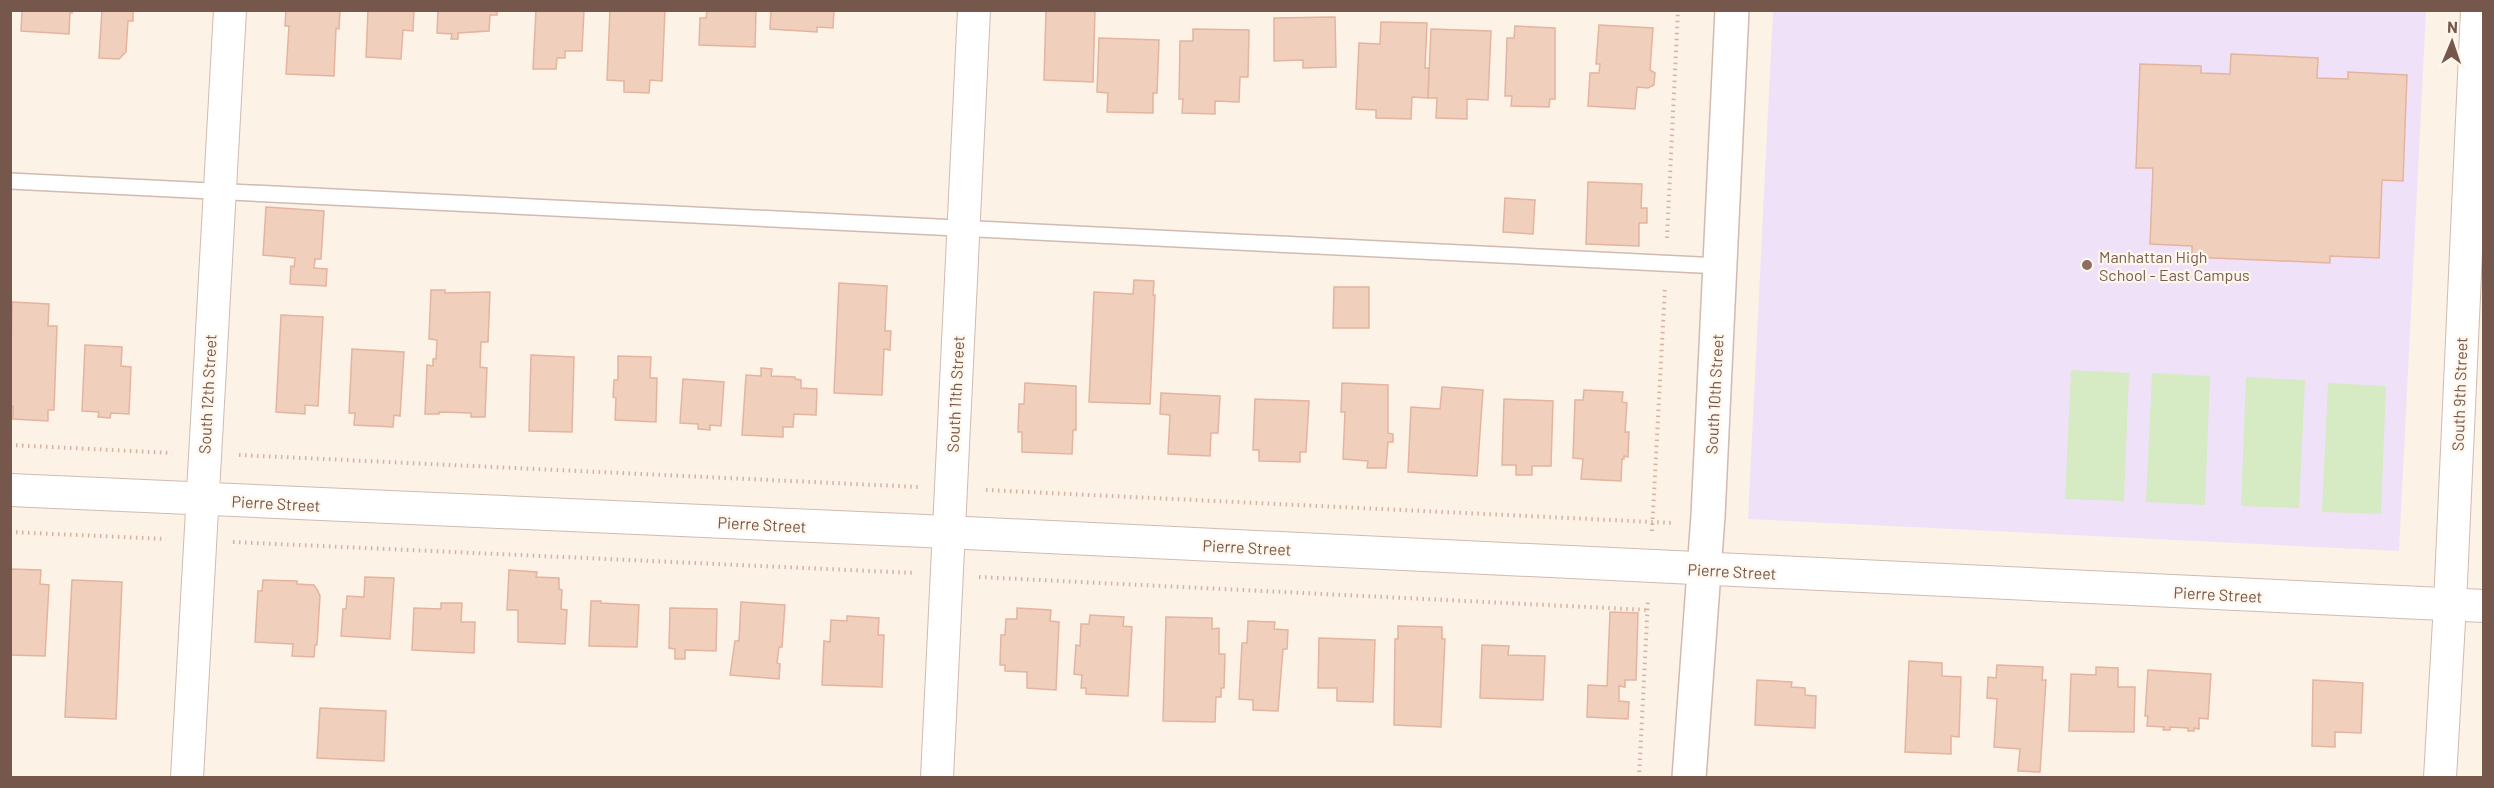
<svg xmlns="http://www.w3.org/2000/svg" width="2494" height="788" viewBox="0 0 2494 788" font-family="Barlow,sans-serif">
<style>
.education{fill:#efe2f8}
.green{fill:#d6eac4}
.building{fill:#f1cfbd;stroke:#e4b49e;stroke-width:1.5}
.lines{fill:none;stroke-linecap:round;stroke-linejoin:round}
.service-casing{stroke:#d0bbaf;stroke-width:18}
.minor-casing{stroke:#d0bbaf;stroke-width:34}
.tertiary-casing{stroke:#d0bbaf;stroke-width:36}
.path{stroke:#d6b2a0;stroke-width:4;stroke-dasharray:1.5 4.5;stroke-linecap:butt}
.service{stroke:#fff;stroke-width:15}
.minor{stroke:#fff;stroke-width:32}
.tertiary{stroke:#fff;stroke-width:33}
.education-dot{fill:#8d6e63;stroke:#fff6ec;stroke-width:2}
.labels{text-anchor:middle;dominant-baseline:central;stroke-width:4.5;stroke-linejoin:round;paint-order:stroke}
.education-label{font-size:16px;fill:#785e54;stroke:#fff6ec;text-anchor:start}
.street-label{font-size:16px;fill:#75574b;stroke:#fff6ec}
</style>
<rect width="100%" height="100%" fill="#fcf2e6"/>
<path class="education" d="M1773,11H2426L2399,551L1748,519Z"/>
<g class="green">
<path d="M2071,370L2129,373L2124,501L2065,499Z"/>
<path d="M2152,373L2210,376L2205,505L2146,502Z"/>
<path d="M2246,377L2305,380L2299,508L2241,506Z"/>
<path d="M2328,383L2386,386L2381,514L2322,512Z"/>
</g>
<g class="building">
<path d="M73,10L72,13L70,12L69,34L21,31L22,11L18,10Z"/>
<path d="M102,10H133V21H128L126,52L119,59L99,58Z"/>
<path d="M286,10H340L339,29L336,28L334,76L286,74L289,26H285Z"/>
<path d="M368,10H414L413,31L403,30L401,59L366,57Z"/>
<path d="M438,10H497V15H490L489,31L458,33V39H451L452,34L437,33Z"/>
<path d="M536,10H584L582,51H565V58H557L556,69H533Z"/>
<path d="M610,10H665L662,81L650,80L649,93L624,92V81L607,80Z"/>
<path d="M707,10H756L755,47L699,45L700,18H706Z"/>
<path d="M771,10H834L833,28L817,27V32L770,29Z"/>
<path d="M1046,10H1095L1093,82L1044,80Z"/>
<path d="M1335,17L1336,67L1303,68V60L1274,61V18Z"/>
<path d="M1381,22L1427,23L1425,68H1429L1428,98L1412,97L1411,119L1376,118V110L1356,109L1359,43L1380,44Z"/>
<path d="M1599,25L1653,28L1650,70L1655,73L1654,85L1648,88L1637,87L1635,109L1588,106L1590,73H1599L1600,64H1596Z"/>
<path d="M1515,26L1555,28V99H1550L1549,107L1511,106L1512,96H1505L1507,38H1514Z"/>
<path d="M1193,29L1249,30L1248,77H1240L1239,102L1215,101V114L1182,113L1183,99H1179L1180,41H1193Z"/>
<path d="M1431,29L1491,31L1488,100L1467,99V119L1436,118L1437,98H1428Z"/>
<path d="M1099,38L1159,40L1157,93H1153V113L1107,112L1108,93L1097,92Z"/>
<path d="M2231,54L2318,58L2317,78L2348,79V72L2407,75L2403,181L2382,180L2379,258L2330,256V263L2192,257V246L2150,244L2153,168H2136L2140,64L2201,66V73L2230,74Z"/>
<path d="M1588,182L1642,184L1641,208H1647V223H1639V246L1586,244Z"/>
<path d="M1505,198L1535,200L1533,234L1503,232Z"/>
<path d="M266,207L324,211L321,259H315L314,268L327,269L326,286L290,284L291,266L294,267L295,258L263,255Z"/>
<path d="M1134,280L1154,281L1153,295H1155L1150,404L1089,402L1094,292L1133,294Z"/>
<path d="M839,283L887,286L885,331H891L890,350L884,349L882,395L834,393Z"/>
<path d="M1334,287H1369V328H1333Z"/>
<path d="M431,290H445V293L490,292L488,342H481L480,367L487,368L485,417H471V413L439,412V414H425L427,365L433,366V359H436L437,340L429,339Z"/>
<path d="M12,302L49,304L48,326H57L54,410H48V421L13,419V406H10Z"/>
<path d="M281,315L323,317L318,406L305,405V414L276,412Z"/>
<path d="M85,345L122,347L121,366L131,367L129,414L111,413L110,418L98,417L99,412L82,411Z"/>
<path d="M352,349L404,352L400,416L394,415L393,427L354,425L355,413H349Z"/>
<path d="M531,355L574,357L572,432L529,431Z"/>
<path d="M618,356L651,357L650,378H657L656,422L615,420L616,398L613,397L614,380H618Z"/>
<path d="M761,368L772,369L771,376L795,377V379L801,380V388L817,389L816,415L794,414L793,427H783V437L742,435L746,375L761,376Z"/>
<path d="M683,379L724,382L721,426L710,425V430L698,429V424L680,423Z"/>
<path d="M1025,383L1076,386V430H1073L1072,454L1022,452V432H1018L1019,404H1024Z"/>
<path d="M1342,383L1388,385V433L1393,434V442H1388L1386,468H1367L1368,461L1343,459L1345,412H1341Z"/>
<path d="M1442,387L1483,390L1477,476L1408,472L1411,407L1440,409Z"/>
<path d="M1584,390L1623,392L1622,402L1627,403L1625,432H1629L1628,457L1624,456V459H1622L1621,481L1581,479L1583,459L1573,458L1575,400H1583Z"/>
<path d="M1161,393L1220,396L1218,433H1211L1210,456L1168,454L1170,415L1160,414Z"/>
<path d="M1255,399L1309,401L1306,452H1300V462L1259,461V450H1253Z"/>
<path d="M1504,399L1553,401L1551,466H1532V475H1516V465H1502Z"/>
<path d="M10,569L41,570L40,584L49,585L45,656L10,655Z"/>
<path d="M509,570L537,572L536,577L559,578V589L562,590L561,609L567,610L565,644L518,642V610H507Z"/>
<path d="M365,577L394,578L390,639L341,636L343,609H346L347,596L364,597Z"/>
<path d="M72,580L122,582L116,719L65,717Z"/>
<path d="M263,580L297,581V584L314,585L318,591L320,596L317,645H315L314,657L292,656L293,644L255,642L258,591H262Z"/>
<path d="M591,601H601V603L639,605L637,647L589,646Z"/>
<path d="M741,602L785,605L782,647H779L777,663L780,664L779,679L730,675L735,641H739Z"/>
<path d="M441,603H462L461,622H475L474,653L412,650L414,608L441,609Z"/>
<path d="M670,608L717,609L716,651L685,650V659H675V649L669,648Z"/>
<path d="M1017,608L1051,610L1050,621L1059,622L1056,690L1027,688V672L1005,671V665H1000L1001,635H1005L1006,619H1017Z"/>
<path d="M1610,612L1638,613L1636,680H1625V687L1619,686V701L1629,702L1628,719L1587,717L1588,685L1607,686Z"/>
<path d="M1090,615L1124,617L1123,626L1132,627L1128,696L1086,694V688H1081L1082,675L1074,674L1076,645L1080,646L1081,624H1089Z"/>
<path d="M847,616L879,618L878,635H884L882,687L822,685L824,641L830,642L831,620L847,621Z"/>
<path d="M1166,617L1212,618V629L1219,628V654H1225L1224,688H1221V697H1216L1215,722L1163,721Z"/>
<path d="M1248,621L1275,622L1274,629L1288,630L1287,649H1283L1278,711L1253,710V700L1239,699L1242,643H1247Z"/>
<path d="M1398,626L1442,627V639H1445L1441,727L1394,725L1395,639H1398Z"/>
<path d="M1319,638L1375,640L1373,702L1337,701V688H1318Z"/>
<path d="M1482,645L1509,646L1508,655L1545,656L1543,700L1480,698Z"/>
<path d="M1909,661L1942,663V676L1961,677L1959,737L1951,736V754L1905,752Z"/>
<path d="M1997,665L2043,667L2042,680H2046L2040,772L2018,771L2020,749L1994,747L1997,699L1987,698L1988,677L1996,678Z"/>
<path d="M2096,667L2118,668V687H2135L2134,732L2069,731L2071,674L2096,675Z"/>
<path d="M2148,670L2211,674L2208,719L2199,718V729L2194,728V731H2188V728L2170,727V730H2163L2164,727L2147,726L2148,716H2145Z"/>
<path d="M1757,680L1792,682L1791,687L1805,688V695L1816,696L1815,728L1755,725Z"/>
<path d="M2313,680L2363,683L2361,733L2335,732V747L2312,746Z"/>
<path d="M320,708L386,711L384,761L317,758Z"/>
</g>
<g class="lines">
<g class="service-casing">
<path id="service" d="M10,181L1720,266"/>
</g>
<g class="minor-casing">
<g id="minor">
<path d="M10,490L904,530L2484,606"/>
<path d="M187,778L230,10"/>
<path d="M937,778L974,10"/>
<path d="M2440,778L2450,604L2477,10"/>
</g>
</g>
<g class="tertiary-casing">
<path id="tertiary" d="M1689,778L1708,516L1732,10"/>
</g>
<g class="path">
<path d="M1667,238L1678,10"/>
<path d="M10,445L172,453"/>
<path d="M239,455L918,487"/>
<path d="M986,490L1673,523"/>
<path d="M1652,531L1665,287"/>
<path d="M10,532L166,539"/>
<path d="M233,542L915,573"/>
<path d="M979,577L1648,610"/>
<path d="M1639,778L1648,599"/>
</g>
<use href="#service" class="service"/>
<use href="#minor" class="minor"/>
<use href="#tertiary" class="tertiary"/>
</g>
<circle class="education-dot" cx="2087" cy="265" r="6"/>
<g class="labels">
<g class="education-label">
<text x="2099" y="256">Manhattan High<tspan x="2099" dy="18">School - East Campus</tspan></text>
</g>
<g class="street-label">
<text transform="translate(207 394) rotate(-87)">South 12th Street</text>
<text transform="translate(955 394) rotate(-87)">South 11th Street</text>
<text transform="translate(1714 394) rotate(-87)">South 10th Street</text>
<text transform="translate(2459 394) rotate(-88)">South 9th Street</text>
<text transform="translate(276 503) rotate(3)">Pierre Street</text>
<text transform="translate(762 524) rotate(3)">Pierre Street</text>
<text transform="translate(1247 547) rotate(3)">Pierre Street</text>
<text transform="translate(1732 571) rotate(3)">Pierre Street</text>
<text transform="translate(2218 594) rotate(3)">Pierre Street</text>
</g>
</g>
<rect width="2494" height="788" fill="none" stroke="#75574b" stroke-width="24"/>
<g transform="translate(2452 42) rotate(2)" stroke="#fff6ec" stroke-width="4.5" paint-order="stroke">
<path d="M0-4.5L10 22L0 15L-10 22Z" fill="#75574b"/>
<text y="-9" font-size="16" font-weight="bold" text-anchor="middle" fill="#75574b">N</text>
</g>
</svg>
